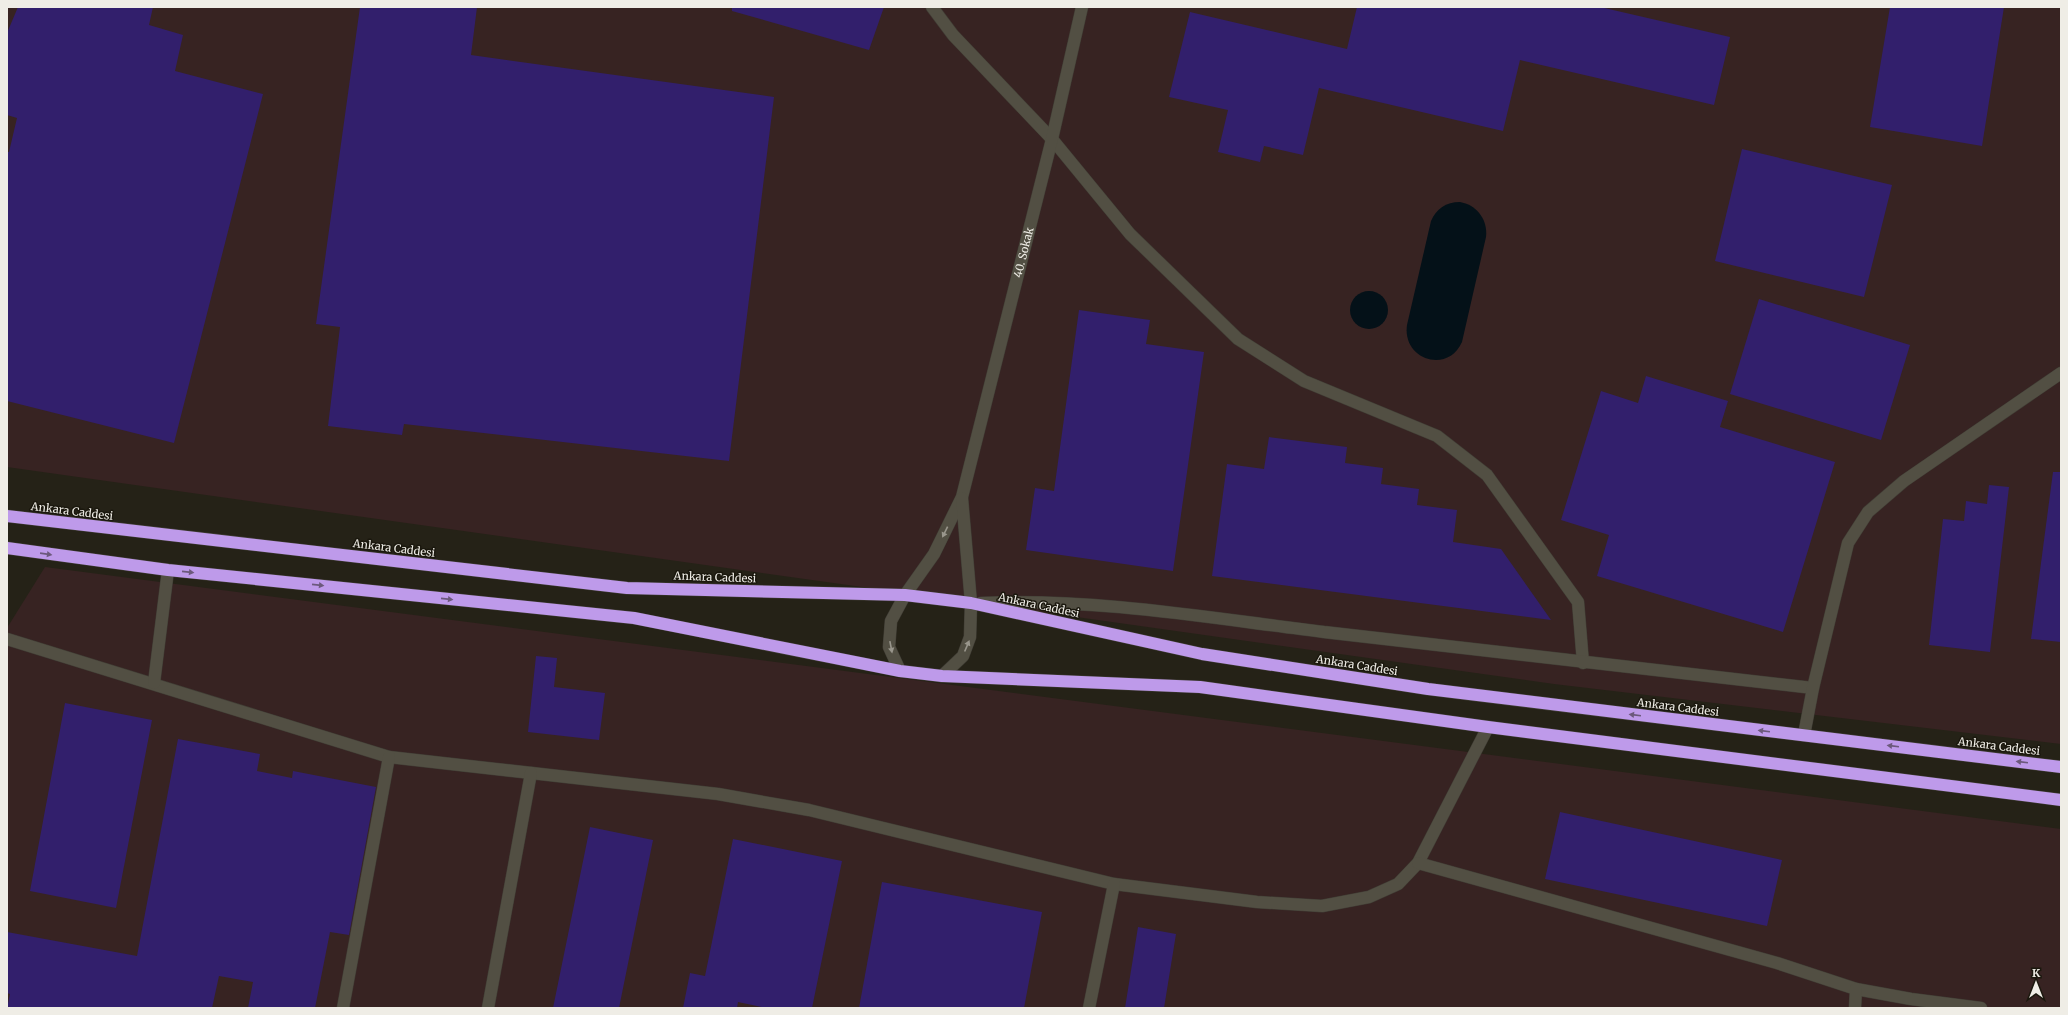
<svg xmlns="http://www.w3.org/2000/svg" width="2068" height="1015" viewBox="0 0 2068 1015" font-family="Merriweather,serif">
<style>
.industrial{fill:#372322}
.water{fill:#041118}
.building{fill:#321f6c}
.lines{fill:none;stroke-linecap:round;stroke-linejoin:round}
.minor-casing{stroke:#403d35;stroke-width:13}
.highway-casing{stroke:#403d35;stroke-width:13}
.minor{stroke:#524f43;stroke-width:12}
.highway{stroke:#be9aea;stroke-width:12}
.oneway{fill:#99968c}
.oneway2{fill:#6c597c}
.labels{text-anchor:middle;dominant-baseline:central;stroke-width:3;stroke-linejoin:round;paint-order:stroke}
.street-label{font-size:11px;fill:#efede6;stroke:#1b180e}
</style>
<rect width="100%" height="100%" fill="#252217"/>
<g class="industrial">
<path d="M7,7H2061V744L1554,684L7,467Z"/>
<path d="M45,567L2061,829V1008H7V628Z"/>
</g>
<g class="water">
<path d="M1460,202C1477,205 1488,220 1486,237L1462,342C1448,374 1402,360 1407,325L1431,221C1436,209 1446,202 1460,202Z"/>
<circle cx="1369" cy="310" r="19"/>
</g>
<g class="building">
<path d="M18,7H153L149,25L183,35L175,71L263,94L174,443L7,401V152H9L17,118L7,115V33Z"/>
<path d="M360,7H477L471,55L774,97L729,461L404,424L402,435L328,426L340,327L316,324Z"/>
<path d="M732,7H884L869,50L732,11Z"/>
<path d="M1357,7H1600L1730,37L1714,105L1520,60L1503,131L1319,88L1303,155L1264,146L1260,162L1218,152L1228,110L1169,97L1190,12L1347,49Z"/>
<path d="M1890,7H2004L1982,146L1870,127Z"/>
<path d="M1742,149L1892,185L1864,297L1715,261Z"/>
<path d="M1759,299L1910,345L1881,440L1730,394Z"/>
<path d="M1079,310L1150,320L1146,344L1204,352L1173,571L1026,550L1035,488L1054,491Z"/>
<path d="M1646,376L1728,401L1720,427L1835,462L1783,632L1597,576L1609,535L1561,520L1601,391L1638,403Z"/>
<path d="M1269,437L1347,447L1345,463L1383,468L1381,484L1419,489L1417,505L1457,510L1453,542L1501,549L1551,620L1212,576L1227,464L1264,469Z"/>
<path d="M2053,472H2061V642L2031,639Z"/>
<path d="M1989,485L2009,487L1990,652L1929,645L1943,519L1964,521L1966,501L1987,504Z"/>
<path d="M536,656L557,658L554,687L605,693L599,740L528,732Z"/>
<path d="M65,703L152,720L116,908L30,891Z"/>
<path d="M178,739L260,754L257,771L292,778L293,771L376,787L349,935L330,932L315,1008H248L253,982L219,976L212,1008H7L10,994L7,993V932L137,956Z"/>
<path d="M1560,812L1782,860L1767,926L1545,879Z"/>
<path d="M590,827L653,840L619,1008H553Z"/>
<path d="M733,839L842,861L812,1008H767L738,1002L737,1008H683L690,973L705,976Z"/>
<path d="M882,882L1042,912L1024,1008H859Z"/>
<path d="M1138,927L1176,934L1164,1008H1125Z"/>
</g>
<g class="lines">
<g class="minor-casing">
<g id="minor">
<path d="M932,7L953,35L1052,139L1130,234L1238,339L1304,381L1437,436L1487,475L1578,602L1583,663"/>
<path d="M981,603C1096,598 1210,618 1324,632C1487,651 1650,670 1813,688"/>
<path d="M7,639L389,757L718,794L809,810L1114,884L1257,902L1322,906L1369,897L1398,884L1418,863L1488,727"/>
<path id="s1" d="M900,671L889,647L891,621L905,595L934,554L962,497L1052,139L1082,7"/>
<path d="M942,676L963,656L970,637L971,603L962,498"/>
<path d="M154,683L168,570"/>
<path d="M1804,735L1813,688L1848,543L1868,512L1904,481L2061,373"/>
<path d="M1418,863L1777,963L1856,989L1911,999L1981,1008"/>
<path d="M343,1008L389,757"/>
<path d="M488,1008L531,773"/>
<path d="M1089,1008L1114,884"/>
<path d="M1855,1008L1856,989"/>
</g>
</g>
<g class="highway-casing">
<g id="highway">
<path d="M7,516L627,588L905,595L971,603L1202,654L1428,689L2061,767"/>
<path d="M7,548L168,570L634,618L900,671L942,676L1200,687L1488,727L2061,800"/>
</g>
</g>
<use href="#minor" class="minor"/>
<use href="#highway" class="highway"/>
</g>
<defs><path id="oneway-solid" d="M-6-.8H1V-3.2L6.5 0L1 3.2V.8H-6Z"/></defs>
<g class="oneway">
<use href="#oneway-solid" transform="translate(945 532) rotate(116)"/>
<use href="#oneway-solid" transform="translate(967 646) rotate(-67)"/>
<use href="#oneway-solid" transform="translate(891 647) rotate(79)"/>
</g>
<g class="oneway2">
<use href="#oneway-solid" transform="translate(46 554) rotate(8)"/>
<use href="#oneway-solid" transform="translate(188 572) rotate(6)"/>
<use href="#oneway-solid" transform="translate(318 585) rotate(6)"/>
<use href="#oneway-solid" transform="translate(447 599) rotate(6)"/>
<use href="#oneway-solid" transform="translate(1635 715) rotate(-173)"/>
<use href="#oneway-solid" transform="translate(1764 731) rotate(-173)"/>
<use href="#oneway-solid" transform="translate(1893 746) rotate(-173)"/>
<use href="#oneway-solid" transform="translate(2022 762) rotate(-173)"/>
</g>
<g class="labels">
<g class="street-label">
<text stroke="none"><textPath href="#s1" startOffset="448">40. Sokak</textPath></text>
<text transform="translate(72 511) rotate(7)">Ankara Caddesi</text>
<text transform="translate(394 548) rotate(7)">Ankara Caddesi</text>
<text transform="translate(715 577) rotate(2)">Ankara Caddesi</text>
<text transform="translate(1039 605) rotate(12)">Ankara Caddesi</text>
<text transform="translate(1357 665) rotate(9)">Ankara Caddesi</text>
<text transform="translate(1678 707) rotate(7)">Ankara Caddesi</text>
<text transform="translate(1999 746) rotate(7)">Ankara Caddesi</text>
</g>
</g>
<rect width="2068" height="1015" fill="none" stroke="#efede6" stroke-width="16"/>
<g transform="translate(2036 983)" stroke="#1b180e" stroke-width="3" paint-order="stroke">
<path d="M0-3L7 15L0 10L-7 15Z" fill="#efede6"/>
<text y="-6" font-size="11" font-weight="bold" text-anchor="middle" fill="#efede6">K</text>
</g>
</svg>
